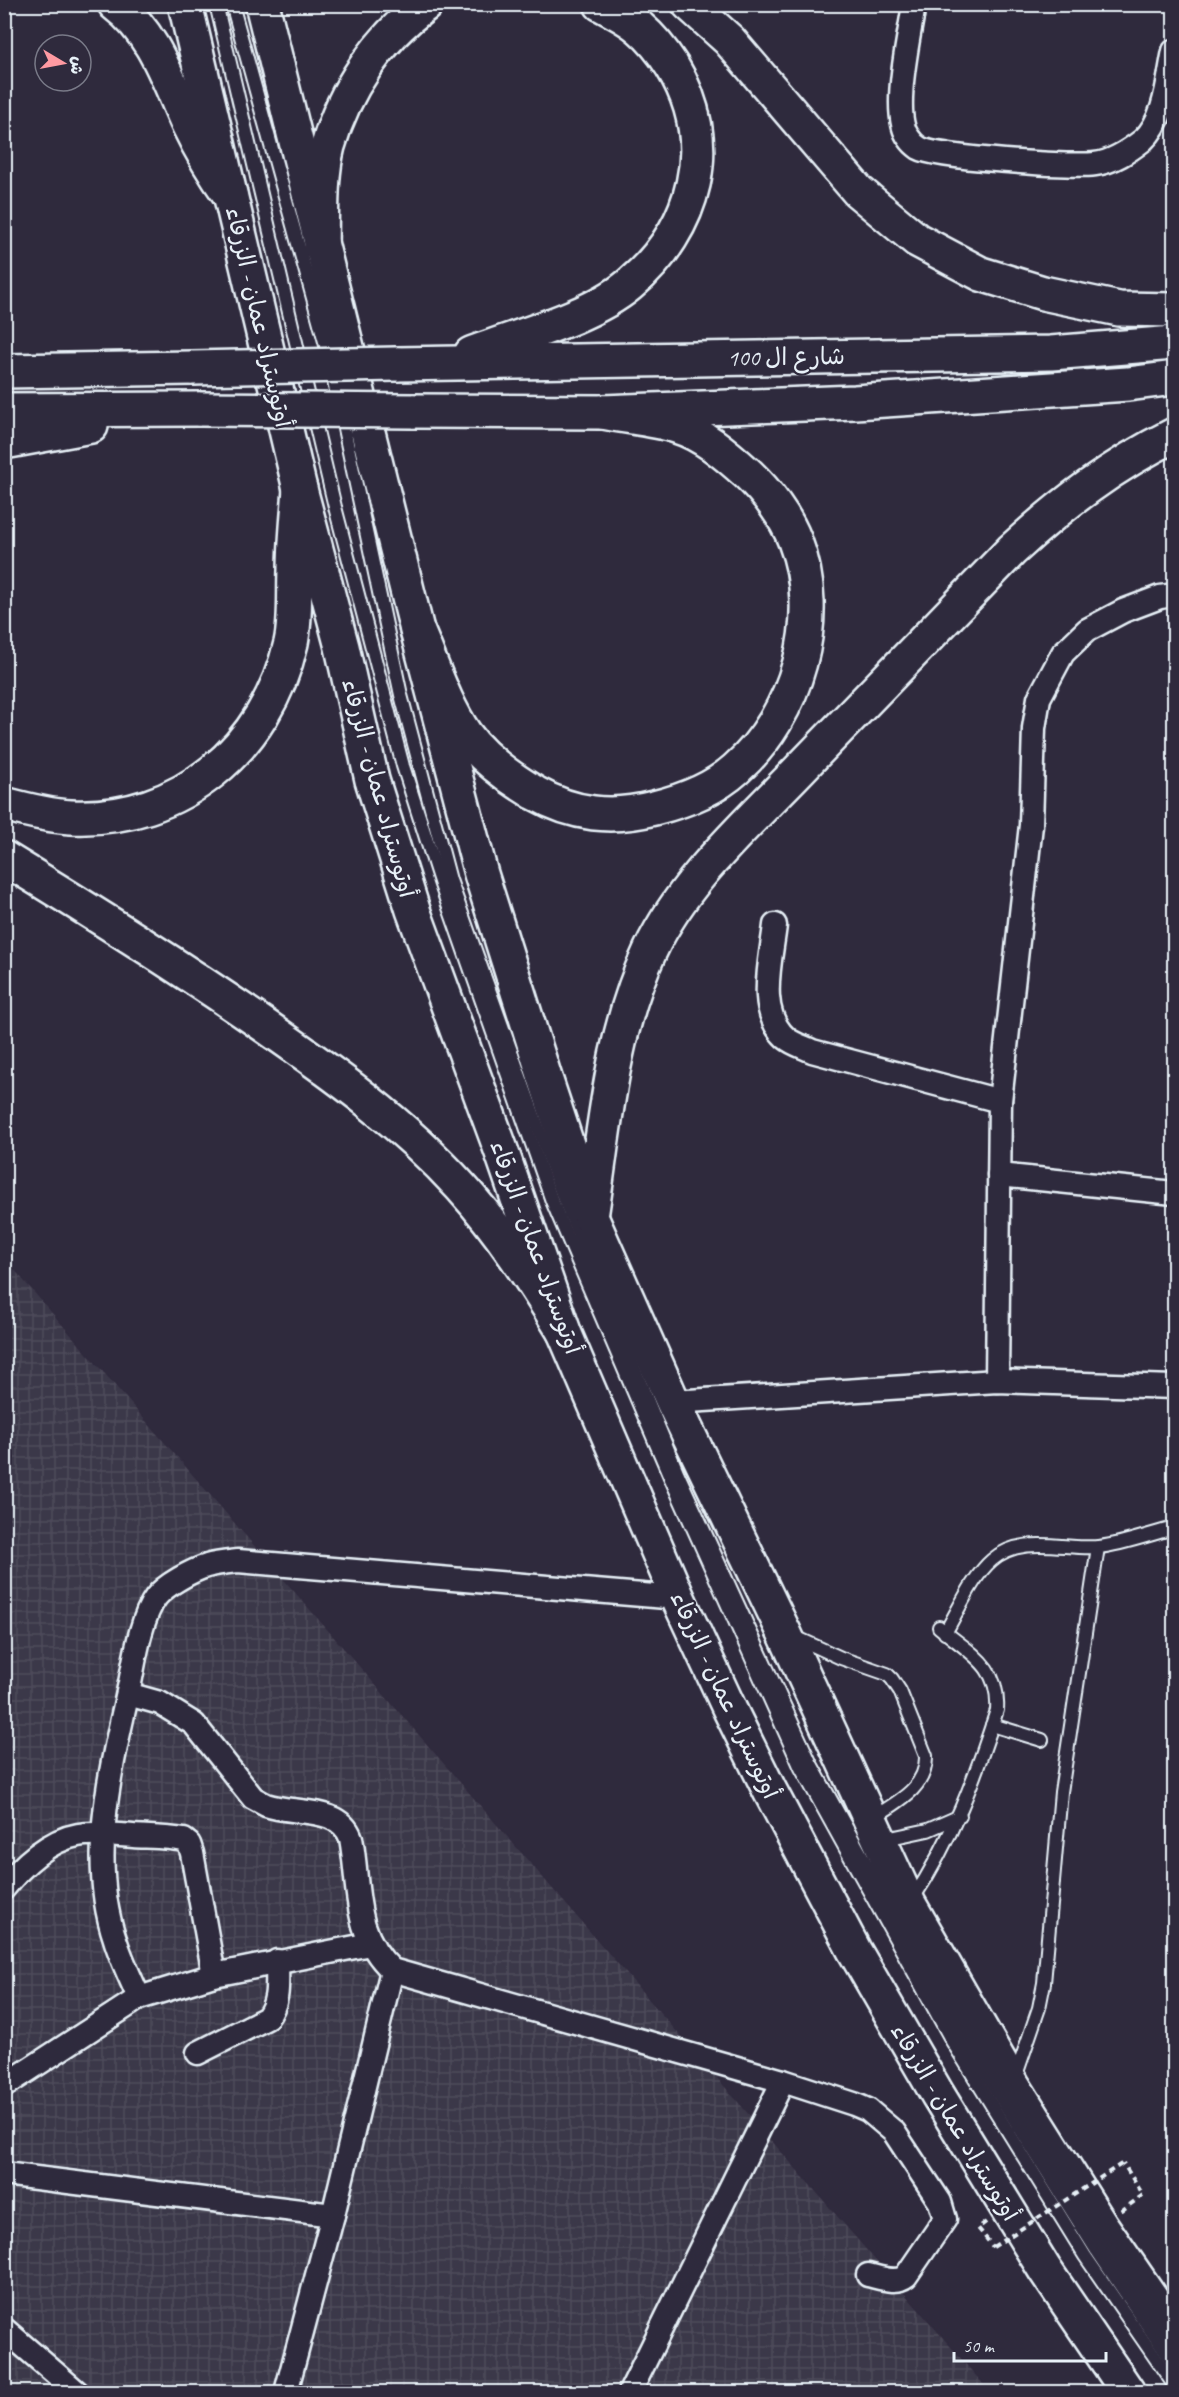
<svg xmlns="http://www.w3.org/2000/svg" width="1179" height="2397" viewBox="0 0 1179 2397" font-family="Caveat,'Playpen Sans Arabic',sans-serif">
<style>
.industrial{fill:url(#industrial-grid)}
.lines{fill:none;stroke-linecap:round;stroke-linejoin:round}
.service-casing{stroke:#e8f1f8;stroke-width:16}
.minor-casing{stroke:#e8f1f8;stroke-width:27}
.trunk-casing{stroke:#e8f1f8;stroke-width:38}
.motorway-casing{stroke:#e8f1f8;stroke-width:38}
.path{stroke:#e8f1f8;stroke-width:4;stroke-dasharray:6 4.5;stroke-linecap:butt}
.service{stroke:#2f2a3d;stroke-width:12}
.minor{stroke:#2f2a3d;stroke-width:22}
.trunk{stroke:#2f2a3d;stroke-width:33}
.motorway{stroke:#2f2a3d;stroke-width:33}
.motorway-bridge-casing{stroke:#e8f1f8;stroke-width:38;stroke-linecap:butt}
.path-bridge{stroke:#e8f1f8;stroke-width:4;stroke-dasharray:6 4.5;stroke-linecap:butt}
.motorway-bridge{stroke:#2f2a3d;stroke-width:33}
.labels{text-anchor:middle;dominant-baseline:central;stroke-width:4.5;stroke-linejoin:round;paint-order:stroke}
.street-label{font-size:24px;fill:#e8f1f8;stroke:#2f2a3d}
</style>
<defs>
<pattern id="industrial-grid" width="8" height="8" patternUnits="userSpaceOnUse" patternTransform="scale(1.5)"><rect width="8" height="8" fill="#3b3749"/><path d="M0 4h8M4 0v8" fill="none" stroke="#4e4b5b"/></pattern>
</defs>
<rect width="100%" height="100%" fill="#2f2a3d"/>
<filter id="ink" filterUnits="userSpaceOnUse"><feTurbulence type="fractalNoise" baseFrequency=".0167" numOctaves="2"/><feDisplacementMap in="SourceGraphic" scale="12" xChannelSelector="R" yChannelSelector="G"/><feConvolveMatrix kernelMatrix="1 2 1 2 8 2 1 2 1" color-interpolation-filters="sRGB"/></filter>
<g filter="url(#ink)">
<path class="industrial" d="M5,1259L990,2392H5Z"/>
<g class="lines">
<g class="service-casing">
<g id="service">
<path d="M216,4L335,507L403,766L440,882L552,1201L671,1479L801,1768L952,2041L1085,2256L1174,2385"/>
<path d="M232,4L327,349L401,695L450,880L563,1197L678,1474L811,1764L963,2038L1097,2251L1174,2365"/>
<path d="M945,1633C958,1611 973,1576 992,1560C1022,1534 1064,1550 1099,1547C1124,1544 1150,1534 1174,1528"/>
<path d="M793,1636L841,1658L887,1674L892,1679L900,1691L926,1756C927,1789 895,1803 871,1819"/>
<path d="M992,1725L1042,1740"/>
<path d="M881,1840L928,1830L960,1816"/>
<path d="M912,1900C952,1840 975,1778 997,1710C1000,1665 969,1653 939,1627"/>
<path d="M1015,2078L1039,2008L1044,1983L1061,1792L1098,1547"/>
</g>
</g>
<g class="minor-casing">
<g id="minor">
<path d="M914,4C910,35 890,115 909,138C911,141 916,146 919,148C936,158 1072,167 1095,164C1113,162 1129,151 1143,140C1166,119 1168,79 1174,51"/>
<path d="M775,925C771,961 756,1011 786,1038C793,1044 804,1047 812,1051L1000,1101"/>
<path d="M999,1175L1174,1193"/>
<path d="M997,1381L1000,1101L1031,825L1034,728L1039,698L1063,653L1087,630L1123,611L1160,597L1174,595"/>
<path d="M673,1402L997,1381L1174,1387"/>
<path d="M128,1694L160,1703L194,1724L253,1798C257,1800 262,1803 266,1805C293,1815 339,1805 351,1838C360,1887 352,1933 392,1970L783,2081L854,2104L868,2110L894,2132L940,2202L945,2219L906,2276C896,2284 881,2278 868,2275"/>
<path d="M4,1888C22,1865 49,1840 78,1835C96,1832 115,1835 133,1836C150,1837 168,1837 184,1840L189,1844L192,1853L214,1975"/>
<path d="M139,1998C131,1979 121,1959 115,1939C87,1857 112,1764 130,1683C135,1658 141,1617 156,1597C165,1585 193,1570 207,1566C216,1563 228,1562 238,1561L678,1598"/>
<path d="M198,2053L267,2018C280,2001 277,1982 277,1961"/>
<path d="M4,2086L139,1998L214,1975L370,1944"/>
<path d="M4,2174L333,2215"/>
<path d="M4,2329L77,2392"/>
<path d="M286,2392L333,2215L392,1970"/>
<path d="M630,2392L783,2081"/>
</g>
</g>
<g class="trunk-casing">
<g id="trunk">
<path d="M185,4L300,489L342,647L372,780L413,910L500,1147L564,1332L678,1598L730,1710L770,1791L854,1950L938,2095L1045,2270L1128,2392"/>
<path d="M262,4L417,630L481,874L545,1078L591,1217L673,1402L784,1632L909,1904L1013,2085L1101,2225L1174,2331"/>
</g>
</g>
<g class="motorway-casing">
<g id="motorway">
<path d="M115,4C155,34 168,81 188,124C200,149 214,173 230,195"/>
<path d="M689,4L729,40L858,191L917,240L981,274L1043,293L1119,309L1174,310"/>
<path d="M321,247C322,214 320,177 328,146C344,90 379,38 426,4"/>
<path d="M471,354C518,336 591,317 629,285C696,229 719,143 672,66C663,52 653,39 640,28C629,18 614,11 601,4"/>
<path d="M397,364L1051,353L1174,343"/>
<path d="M4,371L192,368"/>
<path d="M4,410L200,409"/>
<path d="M412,411L603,412L855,402L1128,384L1174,378"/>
<path d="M4,442L91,426"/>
<path d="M417,630C432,664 444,703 465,734C482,758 510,778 535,793C574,815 611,819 654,808C683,801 714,789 736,769C797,715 825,618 795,541C786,517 767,492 748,474C727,455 703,434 676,426C653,419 627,417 603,412"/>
<path d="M4,804C26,810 49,816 71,817C181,822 267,747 291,643C296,620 294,594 295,570C295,543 298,516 300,489"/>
<path d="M4,858C91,911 177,965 261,1023C333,1073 402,1122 461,1187C501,1231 533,1281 564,1332"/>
<path d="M591,1217C605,1127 611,1034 650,951C683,881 744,827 797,772C868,698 940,624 1012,550C1063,503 1112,466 1174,435"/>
</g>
</g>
<g class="path">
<path d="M1121,2211L1143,2195L1123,2163"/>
<path d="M986,2222L978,2228L993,2247"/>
</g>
<use href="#service" class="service"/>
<use href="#minor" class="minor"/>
<use href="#trunk" class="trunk"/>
<use href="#motorway" class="motorway"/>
<g class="motorway-bridge-casing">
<g id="motorway-bridge">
<path d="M192,368L397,364"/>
<path d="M200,409L412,411"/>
</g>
</g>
<path class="path-bridge" d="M993,2247L1123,2163"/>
<use href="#motorway-bridge" class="motorway-bridge"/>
</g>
</g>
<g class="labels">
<g class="street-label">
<text transform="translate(259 317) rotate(77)">أوتوستراد عمان - الزرقاء</text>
<text transform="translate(786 357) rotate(-1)">شارع ال 100</text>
<text transform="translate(379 788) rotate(75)">أوتوستراد عمان - الزرقاء</text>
<text transform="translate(536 1247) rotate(70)">أوتوستراد عمان - الزرقاء</text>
<text transform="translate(725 1695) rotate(65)">أوتوستراد عمان - الزرقاء</text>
<text transform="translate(955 2122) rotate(59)">أوتوستراد عمان - الزرقاء</text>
</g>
</g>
<rect width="1179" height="2397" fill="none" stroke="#2f2a3d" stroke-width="24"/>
<rect x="12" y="12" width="1155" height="2373" fill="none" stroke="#e8f1f8" stroke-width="2" filter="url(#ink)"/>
<g transform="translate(63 63) rotate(100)"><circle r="28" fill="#2f2a3d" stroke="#797a88" stroke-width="1.5"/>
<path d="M0-4.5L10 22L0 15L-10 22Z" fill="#ff9aa2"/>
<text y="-9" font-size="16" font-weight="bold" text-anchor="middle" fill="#e8f1f8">ش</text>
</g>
<path d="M954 2352v9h152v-9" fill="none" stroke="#e8f1f8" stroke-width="3"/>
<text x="963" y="2352" font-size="18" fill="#e8f1f8" stroke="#2f2a3d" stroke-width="4.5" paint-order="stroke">50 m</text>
</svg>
